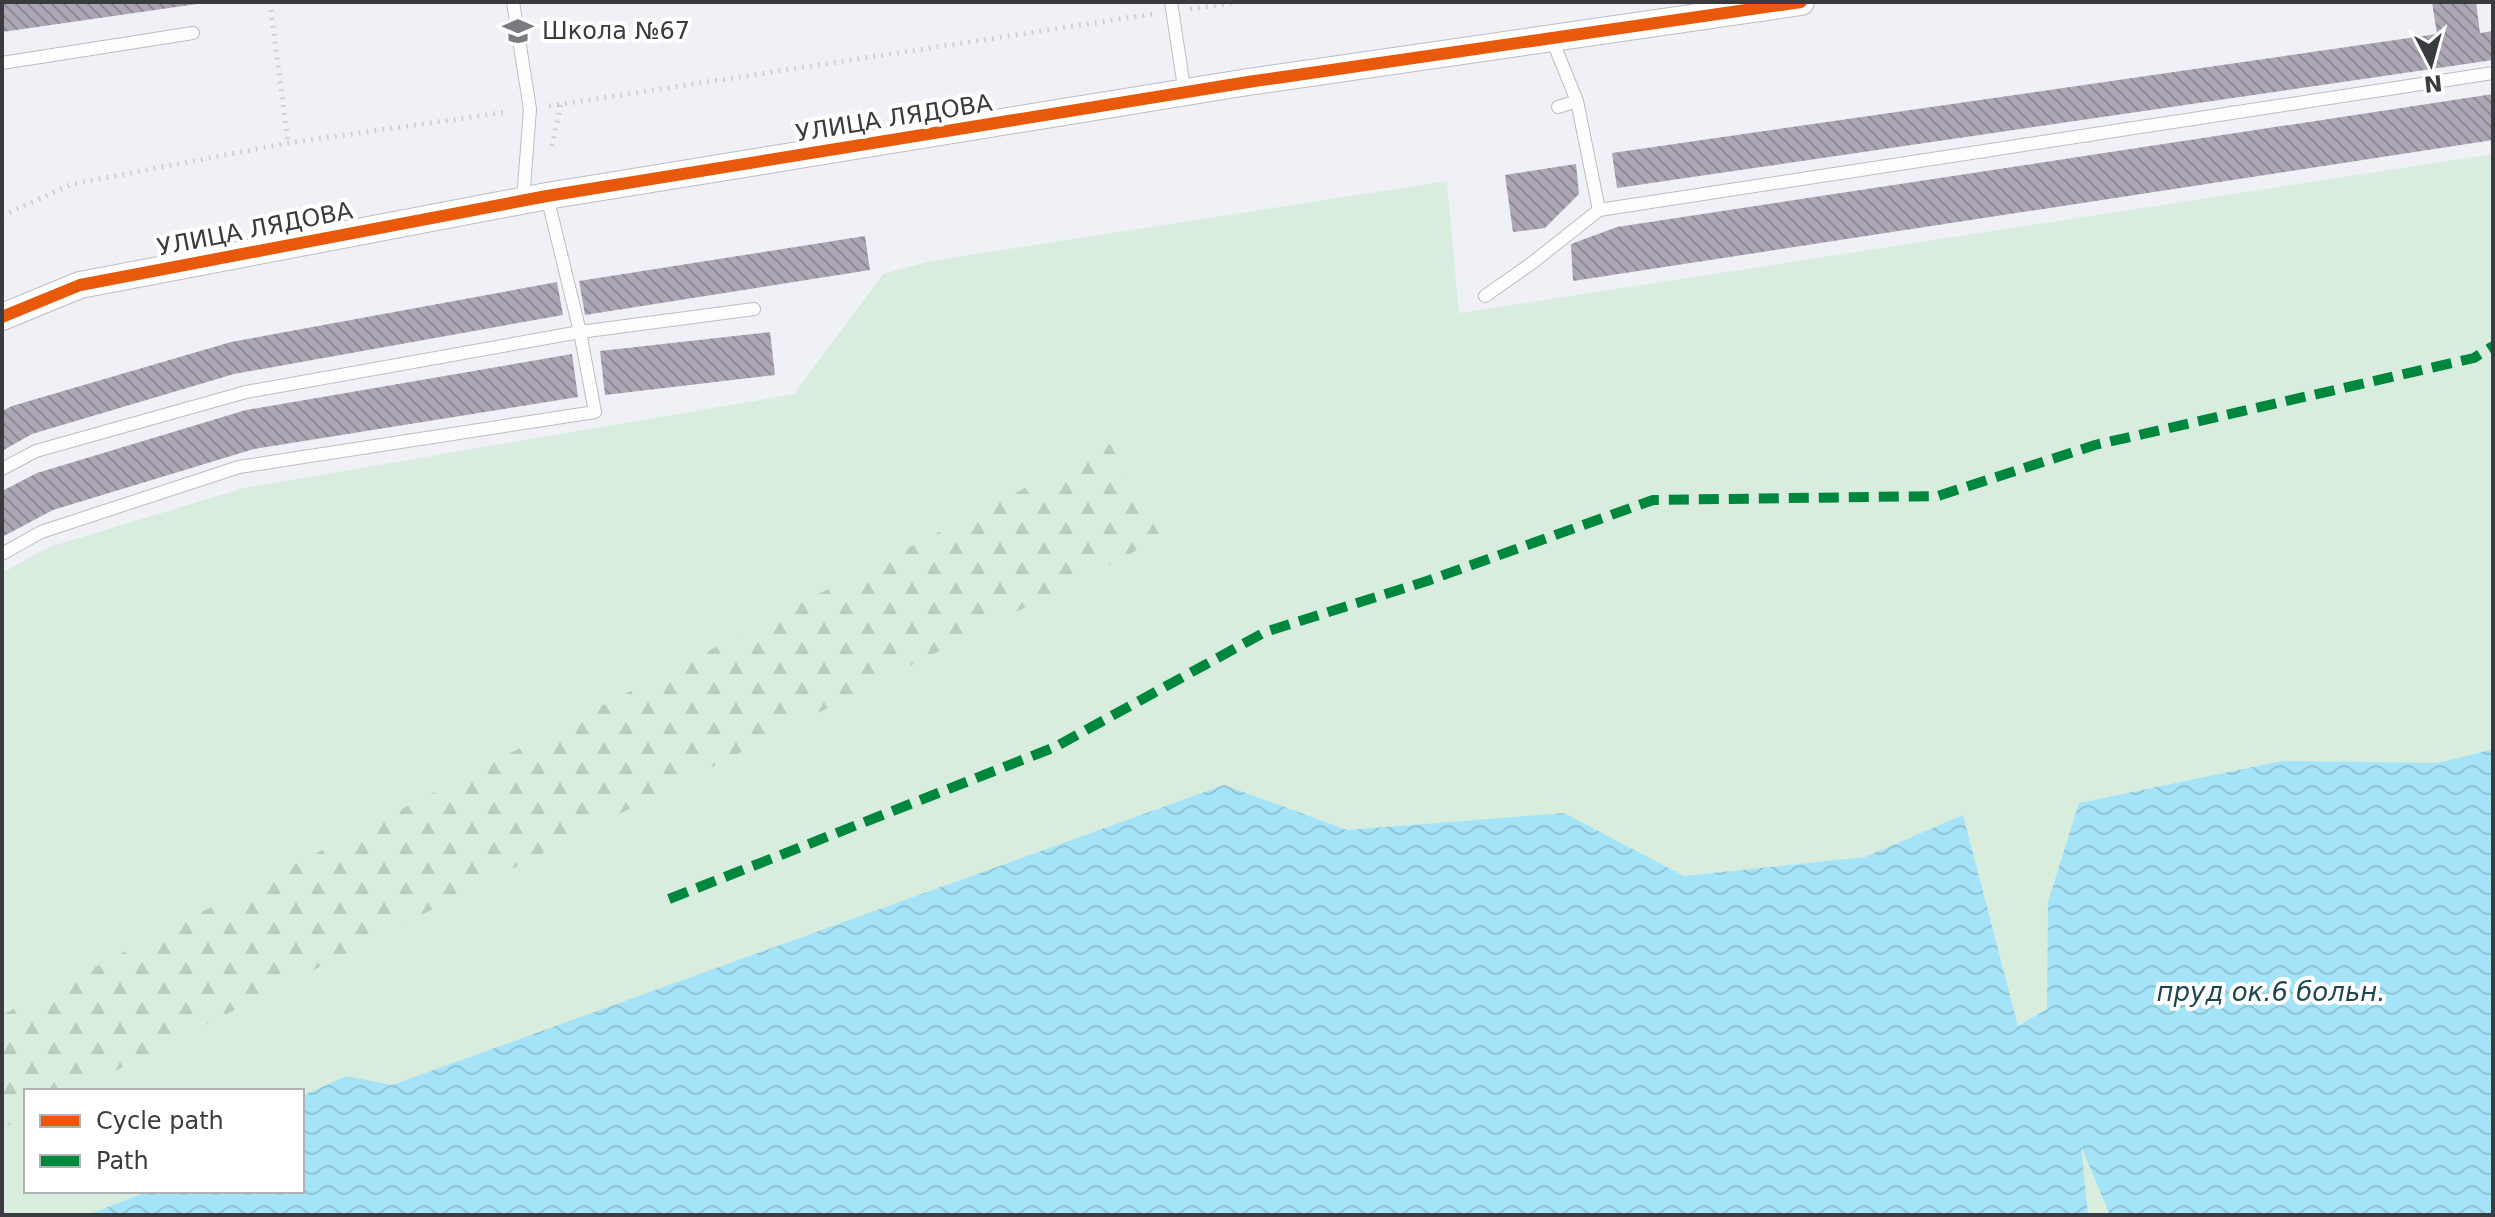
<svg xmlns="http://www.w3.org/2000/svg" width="2495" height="1217" viewBox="0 0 2495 1217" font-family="'DejaVu Sans',sans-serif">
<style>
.green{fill:#d8edde;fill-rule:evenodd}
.forest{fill:url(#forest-firs)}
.water{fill:url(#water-waves)}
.building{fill:url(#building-back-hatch)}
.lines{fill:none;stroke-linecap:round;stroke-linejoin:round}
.service-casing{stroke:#bcbdc2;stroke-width:14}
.minor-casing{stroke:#bcbdc2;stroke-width:28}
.path{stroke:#d1d1d3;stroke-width:5;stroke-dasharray:2 6;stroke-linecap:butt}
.service{stroke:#fdfdfe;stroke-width:12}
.minor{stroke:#fdfdfe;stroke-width:26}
.quiet{stroke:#00873e;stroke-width:10;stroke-dasharray:20 10;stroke-linecap:butt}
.cycleway-casing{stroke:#fff;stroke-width:17}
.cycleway{stroke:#e8590c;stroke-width:12}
.labels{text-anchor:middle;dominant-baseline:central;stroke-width:8;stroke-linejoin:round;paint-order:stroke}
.poi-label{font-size:24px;fill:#3a3b3f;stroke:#fff;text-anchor:start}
.street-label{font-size:24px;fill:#3a3b3f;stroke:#fff}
.water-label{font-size:26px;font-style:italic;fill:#1d4651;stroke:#fff}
</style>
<defs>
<pattern id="forest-firs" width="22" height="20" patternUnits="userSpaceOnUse" patternTransform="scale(2)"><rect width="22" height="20" fill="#d8edde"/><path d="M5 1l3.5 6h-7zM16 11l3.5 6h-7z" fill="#baccc0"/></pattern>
<pattern id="water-waves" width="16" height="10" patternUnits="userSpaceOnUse" patternTransform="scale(2)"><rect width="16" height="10" fill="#a5e4f8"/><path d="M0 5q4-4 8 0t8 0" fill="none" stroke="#8fc4d6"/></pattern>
<pattern id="building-back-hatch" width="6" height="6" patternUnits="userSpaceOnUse" patternTransform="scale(2)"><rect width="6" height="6" fill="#ada7b5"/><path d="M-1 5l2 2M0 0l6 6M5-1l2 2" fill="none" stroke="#8e8995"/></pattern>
</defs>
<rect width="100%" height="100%" fill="#f0f1f7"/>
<path class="green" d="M2493,154V1215H2V573L49,547L244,488L794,394L883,274L931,261L1447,181L1459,313ZM26,1091H302V1191H26Z"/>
<path class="forest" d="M1110,444L1161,538L76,1091H26V1116L2,1129V1015Z"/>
<path class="water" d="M2493,749V1215H2110L2081,1146L2088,1215H88L149,1191H302V1096L346,1076L392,1085L1224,785L1347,830L1564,813L1684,876L1865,857L1963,815L2018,1026L2047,1009L2048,902L2079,803L2282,761L2439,763Z"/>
<g class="building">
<path d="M2,2H197V4L2,32Z"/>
<path d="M2432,2H2476L2480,33L2493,31V60L1617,188L1612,153L2437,34Z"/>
<path d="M2493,94V140L1573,281L1571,244L1617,227Z"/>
<path d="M1576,164L1579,194L1545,228L1513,232L1505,175Z"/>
<path d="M865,236L870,270L585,315L579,281Z"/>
<path d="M557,282L563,315L234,374L32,434L2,451V411L12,406L231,342Z"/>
<path d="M770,332L775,375L605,395L600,351Z"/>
<path d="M572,354L578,397L254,449L53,510L2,537V491L37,473L246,410Z"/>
</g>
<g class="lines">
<g class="service-casing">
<g id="service">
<path d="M513,2L530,109L523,200"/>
<path d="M1171,2L1185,94"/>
<path d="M1551,37L1577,101L1599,210L2493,73"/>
<path d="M2,63L193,33"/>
<path d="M1558,107L1577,101"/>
<path d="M1485,296L1532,263L1599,210"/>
<path d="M2,469L36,451L246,392L580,332L754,309"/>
<path d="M2,554L41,532L239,467L595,412L580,332L547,196"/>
</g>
</g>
<g class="minor-casing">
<path id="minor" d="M2,317L80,285L547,196L1248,82L1801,2"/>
</g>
<g class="path">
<path d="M270,2L288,143"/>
<path d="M1190,9L1239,2"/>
<path d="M549,106L1153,14"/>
<path d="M552,146L561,104"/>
<path d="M2,216L72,184L288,143L508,112"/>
</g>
<use href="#service" class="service"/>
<use href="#minor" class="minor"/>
<path class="quiet" d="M669,899L1055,747L1265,632L1427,581L1653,500L1938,496L2095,445L2474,358L2493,346"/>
<g class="cycleway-casing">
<path id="cycleway" d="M2,317L80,285L547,196L1248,82L1801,2"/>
</g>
<use href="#cycleway" class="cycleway"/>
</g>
<defs>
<g id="school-bare" transform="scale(2.4)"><path d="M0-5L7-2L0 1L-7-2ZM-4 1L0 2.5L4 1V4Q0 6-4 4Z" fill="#7a7b7f" stroke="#fff" stroke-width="2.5" paint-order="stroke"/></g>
</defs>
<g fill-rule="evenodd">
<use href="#school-bare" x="518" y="31"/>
</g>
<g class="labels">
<g class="poi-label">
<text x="542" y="31">Школа №67</text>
</g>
<g class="street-label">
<text transform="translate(894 118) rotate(-9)">УЛИЦА ЛЯДОВА</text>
<text transform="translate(255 229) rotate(-11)">УЛИЦА ЛЯДОВА</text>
</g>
<g class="water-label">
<text x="2271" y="992">пруд ок.6 больн.</text>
</g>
</g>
<rect width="2495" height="1217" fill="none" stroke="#3a3b3f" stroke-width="8"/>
<rect x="24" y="1089" width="280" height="104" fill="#ffffff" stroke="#b0b1b2" stroke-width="2"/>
<rect x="40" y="1115" width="40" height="12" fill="#e8590c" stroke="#b0b1b2" stroke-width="2"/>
<text x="96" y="1129" font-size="24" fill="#3a3b3f">Cycle path</text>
<rect x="40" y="1155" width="40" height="12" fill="#00873e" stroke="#b0b1b2" stroke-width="2"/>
<text x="96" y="1169" font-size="24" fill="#3a3b3f">Path</text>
<g transform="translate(2431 64) rotate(174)" stroke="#ffffff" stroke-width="6" paint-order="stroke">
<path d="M0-6L14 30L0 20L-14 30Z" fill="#3a3b3f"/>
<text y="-12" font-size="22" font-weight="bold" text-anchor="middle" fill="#3a3b3f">N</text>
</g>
</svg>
